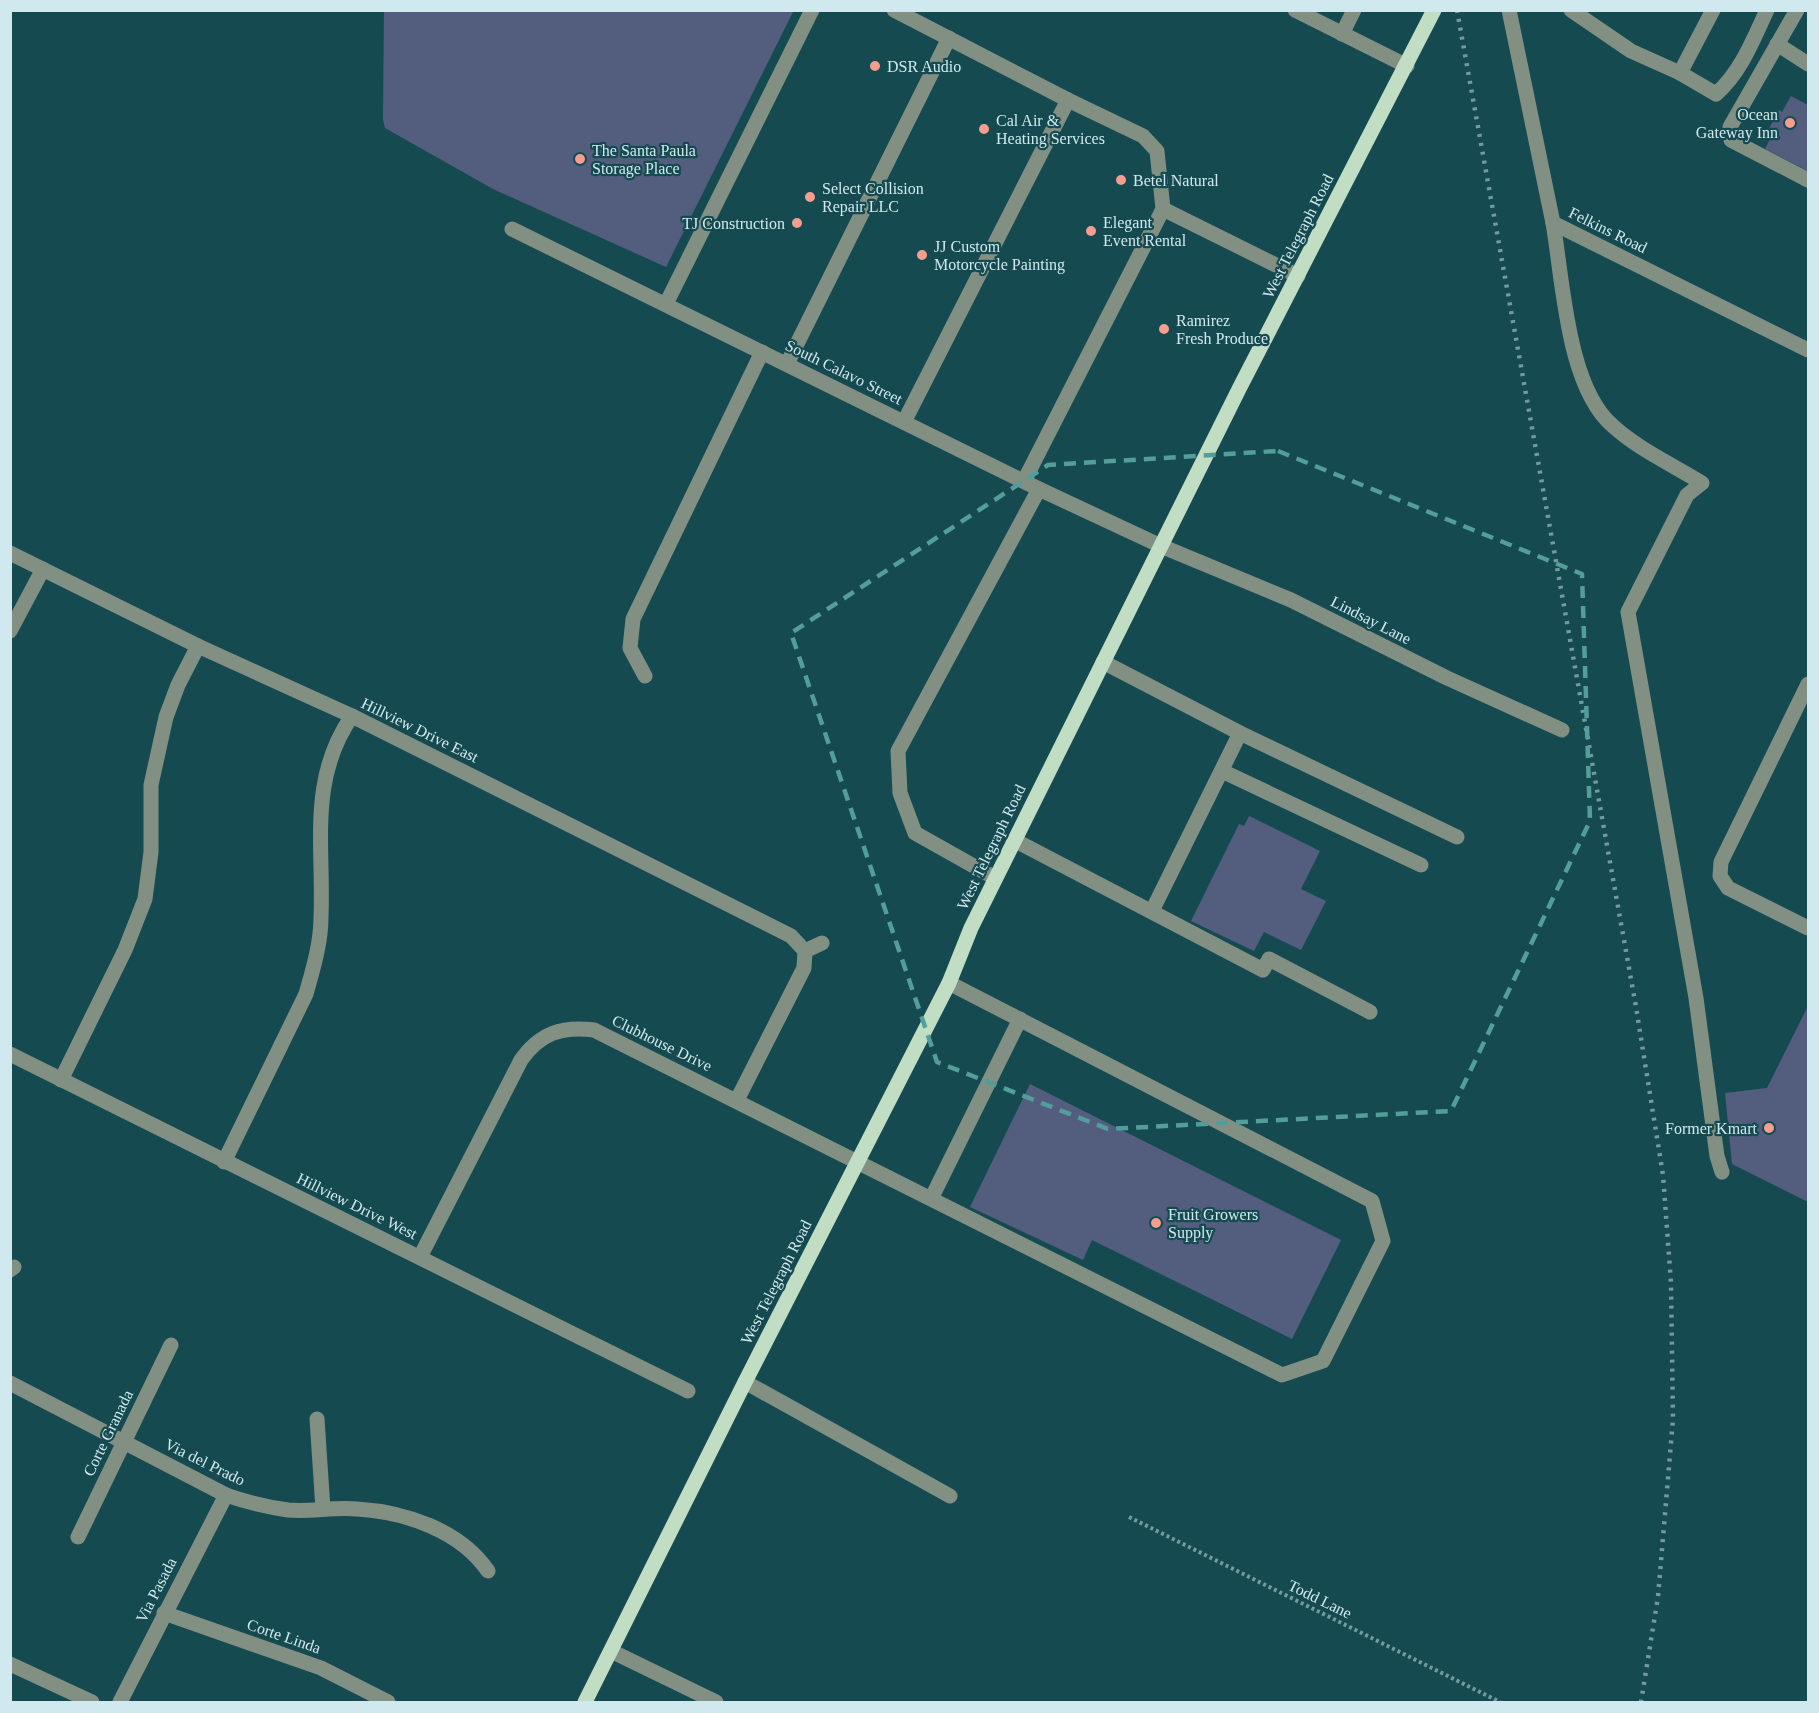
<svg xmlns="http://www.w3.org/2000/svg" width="1819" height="1713" viewBox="0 0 1819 1713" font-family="'Times New Roman',serif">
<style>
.building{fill:#535e7f}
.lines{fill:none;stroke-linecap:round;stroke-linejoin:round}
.path{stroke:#739aa0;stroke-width:4;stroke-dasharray:3 3;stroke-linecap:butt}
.minor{stroke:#829084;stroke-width:15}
.major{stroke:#c1dec4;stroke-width:15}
.rail{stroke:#749aa0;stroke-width:4.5;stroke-dasharray:3 6;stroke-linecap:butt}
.marked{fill:none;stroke:#539e9b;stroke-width:4.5;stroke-dasharray:12 8;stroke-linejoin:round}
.poi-dot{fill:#f59d8f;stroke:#164a51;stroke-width:2}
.labels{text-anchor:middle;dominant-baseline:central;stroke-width:4.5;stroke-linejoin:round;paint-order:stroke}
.poi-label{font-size:16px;fill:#d0e9ee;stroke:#164a51;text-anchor:start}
.street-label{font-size:16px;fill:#d0e9ee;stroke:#164a51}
</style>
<rect width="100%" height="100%" fill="#164a51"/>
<g class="building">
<path d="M384,10H794L666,267L493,189L385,128L383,120Z"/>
<path d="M1791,96L1808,105V171L1765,149L1771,137L1766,134L1779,110L1782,112Z"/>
<path d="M1249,816L1320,851L1301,889L1326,901L1301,950L1264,932L1254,951L1191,921L1239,824L1244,826Z"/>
<path d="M1808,1006V1202L1732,1164L1725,1093L1767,1088Z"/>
<path d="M1030,1084L1341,1240L1292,1339L1092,1240L1083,1260L970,1207Z"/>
</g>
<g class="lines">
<path class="path" d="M1129,1517L1500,1702"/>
<g class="minor">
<path d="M894,10L1068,100L904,422"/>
<path d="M1295,10L1407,66"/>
<path d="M1509,10L1553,223L1808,350"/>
<path d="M1571,10L1631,51L1680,73L1716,94C1741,72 1753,40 1767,10"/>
<path d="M1797,10L1730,127L1731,140L1808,180"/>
<path d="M1342,34L1354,10"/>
<path d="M1777,44L1808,64"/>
<path d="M1680,73L1713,10"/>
<path d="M1163,209L1298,276"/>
<path d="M1553,223C1563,281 1567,387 1613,426C1638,449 1673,465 1702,483L1687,495L1628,612L1696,998L1717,1156L1722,1172"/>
<path d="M512,229L1039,489L1161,546L1291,600L1447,678L1562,730"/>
<path d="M666,304L812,10"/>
<path d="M787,364L949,38"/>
<path d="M1024,481L1163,209L1157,151L1143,136L1068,100"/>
<path d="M10,553L198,646L352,716L791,936L805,951L804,968L737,1100"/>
<path d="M10,631L43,569"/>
<path d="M1103,662L1240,733L1457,837"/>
<path d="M645,676L630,648L633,619L762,352"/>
<path d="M1808,684L1721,862L1720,876L1728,888L1808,928"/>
<path d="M1222,771L1421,865"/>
<path d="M1014,840L1263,970L1269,959L1370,1012"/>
<path d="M995,878L915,833L900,793L898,751L1039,489"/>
<path d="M1152,911L1240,733"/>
<path d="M805,951L822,943"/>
<path d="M10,1054L688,1391"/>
<path d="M61,1080L125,950L145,899L151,852V785L166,717L178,685L198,646"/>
<path d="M224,1162L306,994C313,969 321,943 321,917C324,846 308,779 352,716"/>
<path d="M932,1197L1020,1019"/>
<path d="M420,1257L521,1060C540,1033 562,1026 594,1030L1282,1375L1323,1361L1383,1241L1372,1201L949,983"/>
<path d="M10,1270L14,1267"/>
<path d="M745,1382L950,1496"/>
<path d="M10,1383L226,1495C246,1502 267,1507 288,1510C310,1512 334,1507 357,1509C405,1512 460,1530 488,1571"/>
<path d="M317,1419L323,1509"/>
<path d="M78,1537L171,1345"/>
<path d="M164,1613L321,1668L388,1702"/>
<path d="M611,1651L716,1702"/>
<path d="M10,1664L92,1702"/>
<path d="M120,1702L226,1495"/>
</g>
<path class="major" d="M585,1702L745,1382L949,983L971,928L1239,389L1434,10"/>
<path class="rail" d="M1457,10L1636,1007L1663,1175L1671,1283L1673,1419L1658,1597L1641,1702"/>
</g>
<path class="marked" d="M1278,451L1582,574L1590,821L1451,1111L1108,1129L937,1062L791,633L1048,465Z"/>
<g class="poi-dot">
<circle cx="875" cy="66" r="6"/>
<circle cx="1790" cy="123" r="6"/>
<circle cx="984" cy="129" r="6"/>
<circle cx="580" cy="159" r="6"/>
<circle cx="1121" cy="180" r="6"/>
<circle cx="810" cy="197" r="6"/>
<circle cx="797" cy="223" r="6"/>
<circle cx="1091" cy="231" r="6"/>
<circle cx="922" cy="255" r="6"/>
<circle cx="1164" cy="329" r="6"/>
<circle cx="1769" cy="1128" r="6"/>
<circle cx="1156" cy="1223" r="6"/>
</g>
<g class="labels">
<g class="poi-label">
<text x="887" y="66">DSR Audio</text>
<text x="1778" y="114" text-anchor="end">Ocean<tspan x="1778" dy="18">Gateway Inn</tspan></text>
<text x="996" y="120">Cal Air &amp;<tspan x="996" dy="18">Heating Services</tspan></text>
<text x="592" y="150">The Santa Paula<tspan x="592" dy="18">Storage Place</tspan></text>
<text x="1133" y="180">Betel Natural</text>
<text x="822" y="188">Select Collision<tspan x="822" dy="18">Repair LLC</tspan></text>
<text x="1103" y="222">Elegant<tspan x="1103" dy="18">Event Rental</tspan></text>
<text x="785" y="223" text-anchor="end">TJ Construction</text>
<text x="934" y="246">JJ Custom<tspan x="934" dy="18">Motorcycle Painting</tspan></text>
<text x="1176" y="320">Ramirez<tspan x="1176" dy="18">Fresh Produce</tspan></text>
<text x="1757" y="1128" text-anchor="end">Former Kmart</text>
<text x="1168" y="1214">Fruit Growers<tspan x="1168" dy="18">Supply</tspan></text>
</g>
<g class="street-label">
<text transform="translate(1608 230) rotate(26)">Felkins Road</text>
<text transform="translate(1298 236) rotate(-63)">West Telegraph Road</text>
<text transform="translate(844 372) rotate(26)">South Calavo Street</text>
<text transform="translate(1371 620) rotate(27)">Lindsay Lane</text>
<text transform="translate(420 730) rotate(26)">Hillview Drive East</text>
<text transform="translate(991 847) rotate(-64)">West Telegraph Road</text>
<text transform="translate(662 1043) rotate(26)">Clubhouse Drive</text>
<text transform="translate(357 1206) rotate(26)">Hillview Drive West</text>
<text transform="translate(776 1282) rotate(-63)">West Telegraph Road</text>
<text transform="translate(108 1433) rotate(-64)">Corte Granada</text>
<text transform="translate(205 1462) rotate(26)">Via del Prado</text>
<text transform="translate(156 1590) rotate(-63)">Via Pasada</text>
<text transform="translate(1320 1599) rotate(26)">Todd Lane</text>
<text transform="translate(284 1636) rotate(19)">Corte Linda</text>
</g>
</g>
<rect width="1819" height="1713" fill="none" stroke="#d0e9ee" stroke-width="24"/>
</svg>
